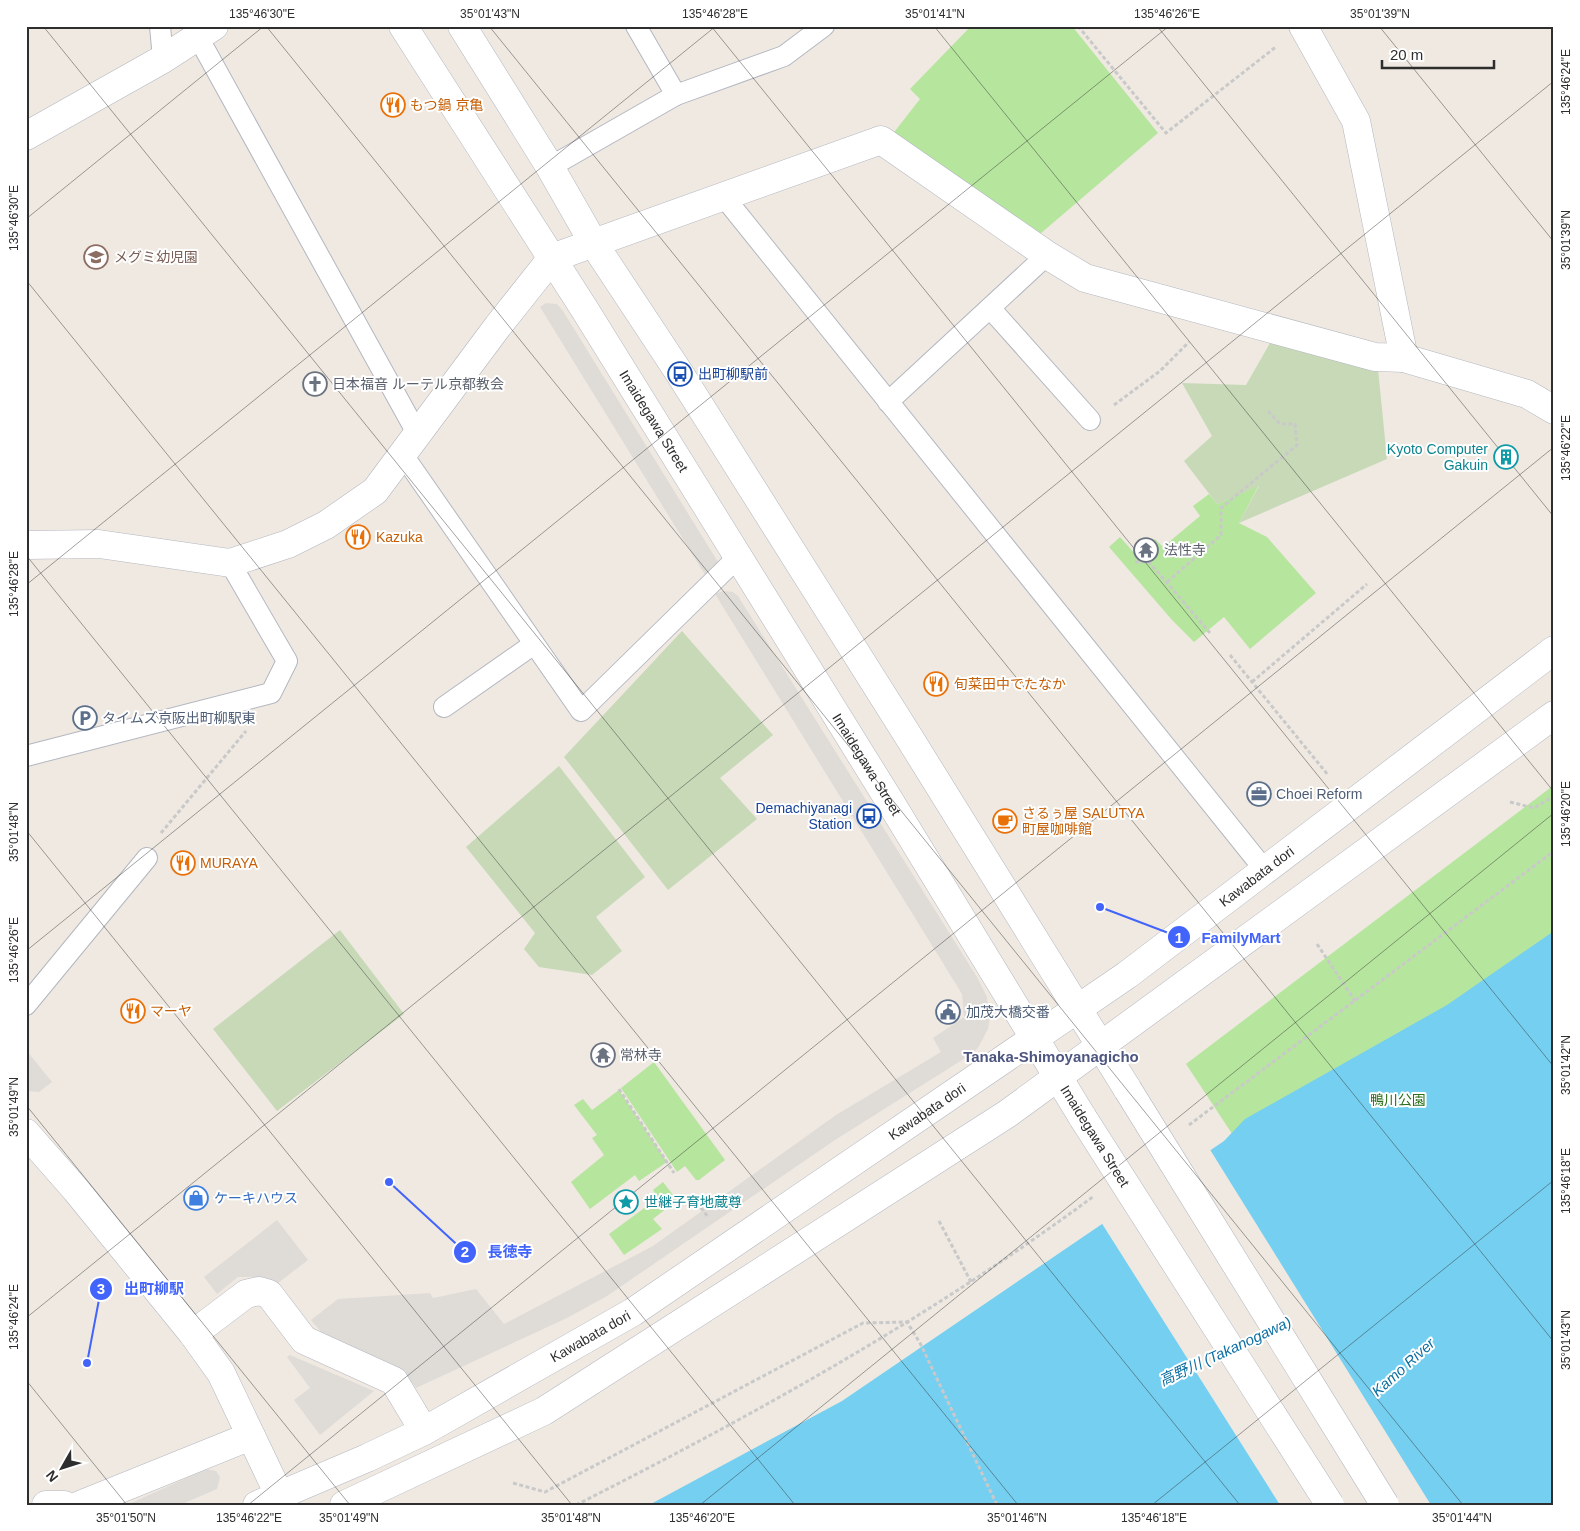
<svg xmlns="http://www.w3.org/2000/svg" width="1580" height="1531" viewBox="0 0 1580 1531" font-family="Helvetica,'Noto Sans JP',sans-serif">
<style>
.green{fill:#b6e59e}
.cemetery{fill:#c8d9b8}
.plaza{fill:#dfdcd8}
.water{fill:#75cff0}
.pier{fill:#efe9e1}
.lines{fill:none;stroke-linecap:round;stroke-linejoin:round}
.service-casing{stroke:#b4b7c1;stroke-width:22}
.minor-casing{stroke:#b4b7c1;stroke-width:29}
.tertiary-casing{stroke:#b4b7c1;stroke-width:29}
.secondary-casing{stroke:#b4b7c1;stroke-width:29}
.path{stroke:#c9c9c9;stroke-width:3;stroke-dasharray:4 2.5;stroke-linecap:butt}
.service{stroke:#fff;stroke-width:20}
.minor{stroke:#fff;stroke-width:28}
.tertiary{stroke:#fff;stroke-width:28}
.secondary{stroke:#fff;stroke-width:28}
.secondary-bridge-casing{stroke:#b4b7c1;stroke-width:29;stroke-linecap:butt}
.secondary-bridge{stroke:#fff;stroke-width:28}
.ticks{fill:none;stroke:#2e2e2e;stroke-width:1;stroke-opacity:0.45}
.labels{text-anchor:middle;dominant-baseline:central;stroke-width:4;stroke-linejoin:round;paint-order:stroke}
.food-label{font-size:14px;fill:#c56008;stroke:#fff;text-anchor:start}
.education-label{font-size:14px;fill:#785e54;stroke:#fff;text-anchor:start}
.transit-label{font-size:14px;fill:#164399;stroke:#fff;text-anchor:start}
.worship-label{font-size:14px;fill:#5b616d;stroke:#fff;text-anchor:start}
.street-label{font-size:14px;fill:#2e2e2e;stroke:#fff}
.culture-label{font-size:14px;fill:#0d838f;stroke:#fff;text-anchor:end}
.service-label{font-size:14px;fill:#4e5e75;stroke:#fff;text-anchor:start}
.park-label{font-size:14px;fill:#2c6e1b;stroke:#fff}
.shop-label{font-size:14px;fill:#366cbe;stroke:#fff;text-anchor:start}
.neighbourhood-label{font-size:15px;font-weight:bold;fill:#4d5680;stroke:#fff}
.water-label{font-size:15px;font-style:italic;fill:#0d6fa3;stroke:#fff}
.leader{fill:none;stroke:#4264fb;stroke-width:2}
.callout-dot{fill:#4264fb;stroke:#fff;stroke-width:2}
.mark-label{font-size:15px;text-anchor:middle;font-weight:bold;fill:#fff}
.callout-label{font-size:15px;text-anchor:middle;font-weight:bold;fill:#4264fb;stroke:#fff;stroke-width:4;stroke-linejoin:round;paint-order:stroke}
.neatline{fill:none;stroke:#2e2e2e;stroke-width:2}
.ticks-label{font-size:12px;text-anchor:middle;fill:#2e2e2e}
</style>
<rect width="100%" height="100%" fill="#efe9e1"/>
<g class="green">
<path d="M971,26H1072L1158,133L1033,240L888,140L920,99L910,89Z"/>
<path d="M1259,485L1239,523L1267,537L1316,593L1250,649L1224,617L1194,642L1172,620L1109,547L1120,537L1136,555L1155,539L1163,547L1200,516L1193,506L1209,494L1217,504Z"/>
<path d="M1554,785V1505H1477L1186,1064Z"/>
<path d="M654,1062L725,1160L699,1180H696L685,1166L677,1172L621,1088Z"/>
<path d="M619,1090L667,1162L639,1181L635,1175L590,1209L571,1182L604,1155L592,1138L597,1135L574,1105L583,1099L592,1110Z"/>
<path d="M663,1182L677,1200L653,1219L662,1229L624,1255L609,1234L654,1201L650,1196L655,1193L653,1190Z"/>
</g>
<g class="cemetery">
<path d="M1270,343L1378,369L1387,459L1239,523L1259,486L1217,504L1184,461L1212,436L1182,383L1246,385Z"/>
<path d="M682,631L773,735L720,778L757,819L668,890L564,757Z"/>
<path d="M559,766L645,877L596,917L622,951L592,975L539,967L524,949L535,933L466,847Z"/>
<path d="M340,930L404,1014L277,1111L213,1029Z"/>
</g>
<g class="plaza">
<path d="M546,303L557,304L563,311L718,562L707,578L540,307Z"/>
<path d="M723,591L733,592L738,596L977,977L987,997L990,1018L988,1029L978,1048L970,1055L835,1140L607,1296L567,1318L416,1388L404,1372L321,1332L311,1320L338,1299L430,1293L433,1298L476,1289L504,1324L653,1246L836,1115L941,1052L933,1038L964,1017L962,994L715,594Z"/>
<path d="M26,1050L52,1082L39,1092L26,1091Z"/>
<path d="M277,1220L308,1260L278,1283L261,1277H238L217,1294L204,1277Z"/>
<path d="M290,1355L374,1391L320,1435L294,1400L310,1388L287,1357Z"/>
<path d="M206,1469L216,1471L220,1477L217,1489L180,1505H127Z"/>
</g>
<path class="water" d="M1554,931V1505H649L842,1401L1224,1141L1245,1119L1447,1005Z"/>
<path class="pier" d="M1209,1148L1431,1505H1280L1101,1222Z"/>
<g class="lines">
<g class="service-casing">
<g id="service">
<path d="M160,26L163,59"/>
<path d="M636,26L676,95"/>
<path d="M198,37L418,435"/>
<path d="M550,167L676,95L784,56L824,26"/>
<path d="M724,197L1264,869"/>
<path d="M990,308L1090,420"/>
<path d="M888,402L1047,255"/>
<path d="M403,455L581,711L738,557"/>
<path d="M444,707L534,644"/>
<path d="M26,756L271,693L287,661L230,563"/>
<path d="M26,1005L147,858"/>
</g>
</g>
<g class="minor-casing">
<g id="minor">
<path d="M1303,26L1356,121L1404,358L1527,394L1554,410"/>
<path d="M26,136L163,59L214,26"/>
<path d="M26,545L99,544L230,563L288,544L326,525L375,491L498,326L552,258L881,140L1047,255L1085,278L1375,357L1404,358"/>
<path d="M193,1334L246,1294L259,1291L269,1294L304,1340L394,1381L424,1431"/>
<path d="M46,1505H64"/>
<path d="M80,1505L251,1436"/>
</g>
</g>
<g class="tertiary-casing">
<g id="tertiary">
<path d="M26,1133L76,1190L193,1334L221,1373L284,1505"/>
<path id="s1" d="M257,1505L367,1458L424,1431L633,1312L1127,975L1554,650"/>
<path d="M344,1505L544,1411L1007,1114L1554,715"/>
</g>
</g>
<g class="secondary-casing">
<g id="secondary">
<path id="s2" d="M403,26L585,310L889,800L1083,1118"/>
<path d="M462,26L550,167L594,244L680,374L907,734L1128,1090"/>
</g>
</g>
<g class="path">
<path d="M1078,26L1166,133L1277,46"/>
<path d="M1114,405L1160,371L1189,342"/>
<path d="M1135,562H1149L1210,633"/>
<path d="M1167,582L1221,535V508L1297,445L1295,424H1280L1268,411"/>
<path d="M1230,655L1328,775"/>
<path d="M1252,682L1367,584"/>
<path d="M1510,802L1534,808L1554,796"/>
<path d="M161,833L246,731"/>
<path d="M1317,944L1355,1001"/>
<path d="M619,1089L674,1173"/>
<path d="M1189,1125L1554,851"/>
<path d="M693,1197L708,1217"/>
<path d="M939,1221L971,1282"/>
<path d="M513,1483L545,1492L863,1323L907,1322L920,1343L997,1505"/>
<path d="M576,1505C756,1414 932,1316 1094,1196"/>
</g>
<use href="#service" class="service"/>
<use href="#minor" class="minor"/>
<use href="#tertiary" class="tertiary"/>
<use href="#secondary" class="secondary"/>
<g class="secondary-bridge-casing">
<g id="secondary-bridge">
<path d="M1128,1090L1385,1505"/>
<path d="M1083,1118L1330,1505"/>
</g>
</g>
<use href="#secondary-bridge" class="secondary-bridge"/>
</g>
<path class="ticks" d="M43,26L1240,1505M266,26L1463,1505M489,26L1554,1342M711,26L1554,1067M934,26L1554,792M1157,26L1554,517M1379,26L1554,242M26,219L264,26M26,280L1018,1505M26,555L795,1505M26,585L716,26M26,830L572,1505M26,951L1169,26M26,1105L350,1505M26,1318L1554,81M26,1380L127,1505M248,1505L1554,447M700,1505L1554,813M1152,1505L1554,1180"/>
<defs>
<g id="restaurant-ring" transform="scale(1.25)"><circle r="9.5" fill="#fff" stroke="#e8710a" stroke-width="1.5"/><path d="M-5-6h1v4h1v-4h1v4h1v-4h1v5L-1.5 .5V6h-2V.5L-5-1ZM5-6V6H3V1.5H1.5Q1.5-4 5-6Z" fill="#e8710a"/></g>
<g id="school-ring" transform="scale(1.25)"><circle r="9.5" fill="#fff" stroke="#8d6e63" stroke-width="1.5"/><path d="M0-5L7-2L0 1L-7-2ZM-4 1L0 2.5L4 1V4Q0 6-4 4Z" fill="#8d6e63"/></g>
<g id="bus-ring" transform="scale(1.25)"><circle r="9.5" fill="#fff" stroke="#1a4fb4" stroke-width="1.5"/><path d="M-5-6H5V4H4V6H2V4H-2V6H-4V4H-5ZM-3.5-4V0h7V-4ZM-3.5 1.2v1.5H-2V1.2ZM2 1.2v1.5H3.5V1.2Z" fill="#1a4fb4"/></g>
<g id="church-ring" transform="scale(1.25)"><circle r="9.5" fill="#fff" stroke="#6b7280" stroke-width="1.5"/><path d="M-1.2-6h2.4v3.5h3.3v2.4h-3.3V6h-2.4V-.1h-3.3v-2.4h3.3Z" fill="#6b7280"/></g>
<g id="building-ring" transform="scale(1.25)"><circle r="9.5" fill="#fff" stroke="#0f9aa8" stroke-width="1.5"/><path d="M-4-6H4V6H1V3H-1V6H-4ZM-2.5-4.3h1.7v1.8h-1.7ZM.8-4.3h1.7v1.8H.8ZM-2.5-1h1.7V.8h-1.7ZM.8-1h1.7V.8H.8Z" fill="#0f9aa8"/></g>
<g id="temple-ring" transform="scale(1.25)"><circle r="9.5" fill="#fff" stroke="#6b7280" stroke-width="1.5"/><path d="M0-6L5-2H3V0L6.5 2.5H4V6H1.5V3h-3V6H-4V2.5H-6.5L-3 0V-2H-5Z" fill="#6b7280"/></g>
<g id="parking-ring" transform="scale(1.25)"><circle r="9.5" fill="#fff" stroke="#5c6f8a" stroke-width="1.5"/><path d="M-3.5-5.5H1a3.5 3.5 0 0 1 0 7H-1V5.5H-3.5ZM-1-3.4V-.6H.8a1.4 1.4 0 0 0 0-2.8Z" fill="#5c6f8a"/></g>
<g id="office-ring" transform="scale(1.25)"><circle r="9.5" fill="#fff" stroke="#5c6f8a" stroke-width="1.5"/><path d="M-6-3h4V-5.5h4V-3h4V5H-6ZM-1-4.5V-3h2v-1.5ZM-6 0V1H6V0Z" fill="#5c6f8a"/></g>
<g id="cafe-ring" transform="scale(1.25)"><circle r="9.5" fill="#fff" stroke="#e8710a" stroke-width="1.5"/><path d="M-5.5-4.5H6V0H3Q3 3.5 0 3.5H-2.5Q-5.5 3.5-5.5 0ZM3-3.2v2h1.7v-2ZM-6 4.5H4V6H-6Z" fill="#e8710a"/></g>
<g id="civic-ring" transform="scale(1.25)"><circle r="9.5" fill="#fff" stroke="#5c6f8a" stroke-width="1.5"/><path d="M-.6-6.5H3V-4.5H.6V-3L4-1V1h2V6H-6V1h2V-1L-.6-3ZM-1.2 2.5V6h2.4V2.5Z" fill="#5c6f8a"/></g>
<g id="shop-ring" transform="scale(1.25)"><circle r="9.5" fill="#fff" stroke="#3f7fe0" stroke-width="1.5"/><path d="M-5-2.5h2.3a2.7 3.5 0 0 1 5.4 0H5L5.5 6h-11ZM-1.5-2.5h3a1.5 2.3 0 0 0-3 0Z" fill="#3f7fe0"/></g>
<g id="sight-ring" transform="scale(1.25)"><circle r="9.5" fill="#fff" stroke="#0f9aa8" stroke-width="1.5"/><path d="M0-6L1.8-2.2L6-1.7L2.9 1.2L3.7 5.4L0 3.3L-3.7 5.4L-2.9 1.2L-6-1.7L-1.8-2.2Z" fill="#0f9aa8"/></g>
</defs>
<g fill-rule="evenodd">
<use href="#restaurant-ring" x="393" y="105"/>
<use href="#school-ring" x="96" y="257"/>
<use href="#bus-ring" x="680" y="374"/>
<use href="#church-ring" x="315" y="384"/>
<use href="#building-ring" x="1506" y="457"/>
<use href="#restaurant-ring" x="358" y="537"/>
<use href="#temple-ring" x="1146" y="550"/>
<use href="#restaurant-ring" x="936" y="684"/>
<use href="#parking-ring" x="85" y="718"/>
<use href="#office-ring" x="1259" y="794"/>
<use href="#bus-ring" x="869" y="816"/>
<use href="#cafe-ring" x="1005" y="821"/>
<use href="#restaurant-ring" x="183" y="863"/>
<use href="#restaurant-ring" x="133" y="1011"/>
<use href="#civic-ring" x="948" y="1012"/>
<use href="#temple-ring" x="603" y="1055"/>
<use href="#shop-ring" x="196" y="1198"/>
<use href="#sight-ring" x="626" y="1202"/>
</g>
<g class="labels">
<g class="food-label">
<text x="410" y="105">もつ鍋 京亀</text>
<text x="376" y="537">Kazuka</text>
<text x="954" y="684">旬菜田中でたなか</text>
<text x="1022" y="813">さるぅ屋 SALUTYA<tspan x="1022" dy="16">町屋咖啡館</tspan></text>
<text x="200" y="863">MURAYA</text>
<text x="150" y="1011">マーヤ</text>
</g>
<g class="education-label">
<text x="114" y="257">メグミ幼児園</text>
</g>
<g class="transit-label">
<text x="698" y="374">出町柳駅前</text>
<text x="852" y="808" text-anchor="end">Demachiyanagi<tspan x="852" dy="16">Station</tspan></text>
</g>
<g class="worship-label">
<text x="332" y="384">日本福音 ルーテル京都教会</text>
<text x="1164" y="550">法性寺</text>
<text x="620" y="1055">常林寺</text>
</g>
<g class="street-label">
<text stroke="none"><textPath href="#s2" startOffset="468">Imaidegawa Street</textPath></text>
<text stroke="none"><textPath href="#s2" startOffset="872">Imaidegawa Street</textPath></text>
<text stroke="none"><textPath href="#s1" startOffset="1184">Kawabata dori</textPath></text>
<text stroke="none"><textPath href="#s1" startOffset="779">Kawabata dori</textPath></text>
<text transform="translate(1095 1136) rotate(58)">Imaidegawa Street</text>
<text stroke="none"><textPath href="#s1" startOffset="374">Kawabata dori</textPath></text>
</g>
<g class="culture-label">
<text x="1488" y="449">Kyoto Computer<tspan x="1488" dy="16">Gakuin</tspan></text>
<text x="644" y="1202" text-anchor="start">世継子育地蔵尊</text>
</g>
<g class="service-label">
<text x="102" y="718">タイムズ京阪出町柳駅東</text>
<text x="1276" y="794">Choei Reform</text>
<text x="966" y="1012">加茂大橋交番</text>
</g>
<g class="park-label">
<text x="1398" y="1100">鴨川公園</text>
</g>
<g class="shop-label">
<text x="214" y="1198">ケーキハウス</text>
</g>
<g class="neighbourhood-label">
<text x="1051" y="1056">Tanaka-Shimoyanagicho</text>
</g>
<g class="water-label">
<text transform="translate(1225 1351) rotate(-25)">高野川 (Takanogawa)</text>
<text transform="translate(1403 1367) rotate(-42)">Kamo River</text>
</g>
</g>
<path class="leader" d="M1100 907L1179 937M389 1182L465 1252M87 1363L101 1289"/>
<g class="callout-dot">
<circle cx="1100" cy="907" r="5"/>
<circle cx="389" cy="1182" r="5"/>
<circle cx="87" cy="1363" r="5"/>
<circle cx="1179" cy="937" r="12"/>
<circle cx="465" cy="1252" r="12"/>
<circle cx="101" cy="1289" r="12"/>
</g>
<g class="mark-label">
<text x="1179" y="943">1</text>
<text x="465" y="1257">2</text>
<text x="101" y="1294">3</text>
</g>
<g class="callout-label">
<text x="1241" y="943">FamilyMart</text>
<text x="510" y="1257">長徳寺</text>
<text x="154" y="1294">出町柳駅</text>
</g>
<rect width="1580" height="1531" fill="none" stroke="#ffffff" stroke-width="55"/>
<g transform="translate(62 1468) rotate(231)" stroke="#ffffff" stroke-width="4" paint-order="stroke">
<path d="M0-4L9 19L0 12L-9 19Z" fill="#2e2e2e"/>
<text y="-8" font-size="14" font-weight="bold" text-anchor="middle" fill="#2e2e2e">N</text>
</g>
<path d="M1382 60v8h112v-8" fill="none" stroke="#2e2e2e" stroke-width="2.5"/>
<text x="1390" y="60" font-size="15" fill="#2e2e2e" stroke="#ffffff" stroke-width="4" paint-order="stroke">20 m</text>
<rect x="28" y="28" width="1524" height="1476" class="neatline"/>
<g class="ticks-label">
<text x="262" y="18">135°46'30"E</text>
<text x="490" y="18">35°01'43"N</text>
<text x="715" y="18">135°46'28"E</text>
<text x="935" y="18">35°01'41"N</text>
<text x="1167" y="18">135°46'26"E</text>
<text x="1380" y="18">35°01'39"N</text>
<text transform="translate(1566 82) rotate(-90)" y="4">135°46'24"E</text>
<text transform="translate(14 218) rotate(-90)" y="4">135°46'30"E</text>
<text transform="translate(1566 240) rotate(-90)" y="4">35°01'39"N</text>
<text transform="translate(1566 448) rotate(-90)" y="4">135°46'22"E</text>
<text transform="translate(14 584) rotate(-90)" y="4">135°46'28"E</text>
<text transform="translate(1566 814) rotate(-90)" y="4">135°46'20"E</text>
<text transform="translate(14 832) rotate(-90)" y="4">35°01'48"N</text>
<text transform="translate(14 950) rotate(-90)" y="4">135°46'26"E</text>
<text transform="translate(1566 1065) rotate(-90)" y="4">35°01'42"N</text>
<text transform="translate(14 1107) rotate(-90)" y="4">35°01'49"N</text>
<text transform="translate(1566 1181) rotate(-90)" y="4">135°46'18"E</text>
<text transform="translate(14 1317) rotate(-90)" y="4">135°46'24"E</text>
<text transform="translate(1566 1340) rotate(-90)" y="4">35°01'43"N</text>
<text x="126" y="1522">35°01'50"N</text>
<text x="249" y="1522">135°46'22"E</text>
<text x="349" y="1522">35°01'49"N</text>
<text x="571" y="1522">35°01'48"N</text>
<text x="702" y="1522">135°46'20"E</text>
<text x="1017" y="1522">35°01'46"N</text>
<text x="1154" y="1522">135°46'18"E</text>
<text x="1462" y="1522">35°01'44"N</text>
</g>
</svg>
